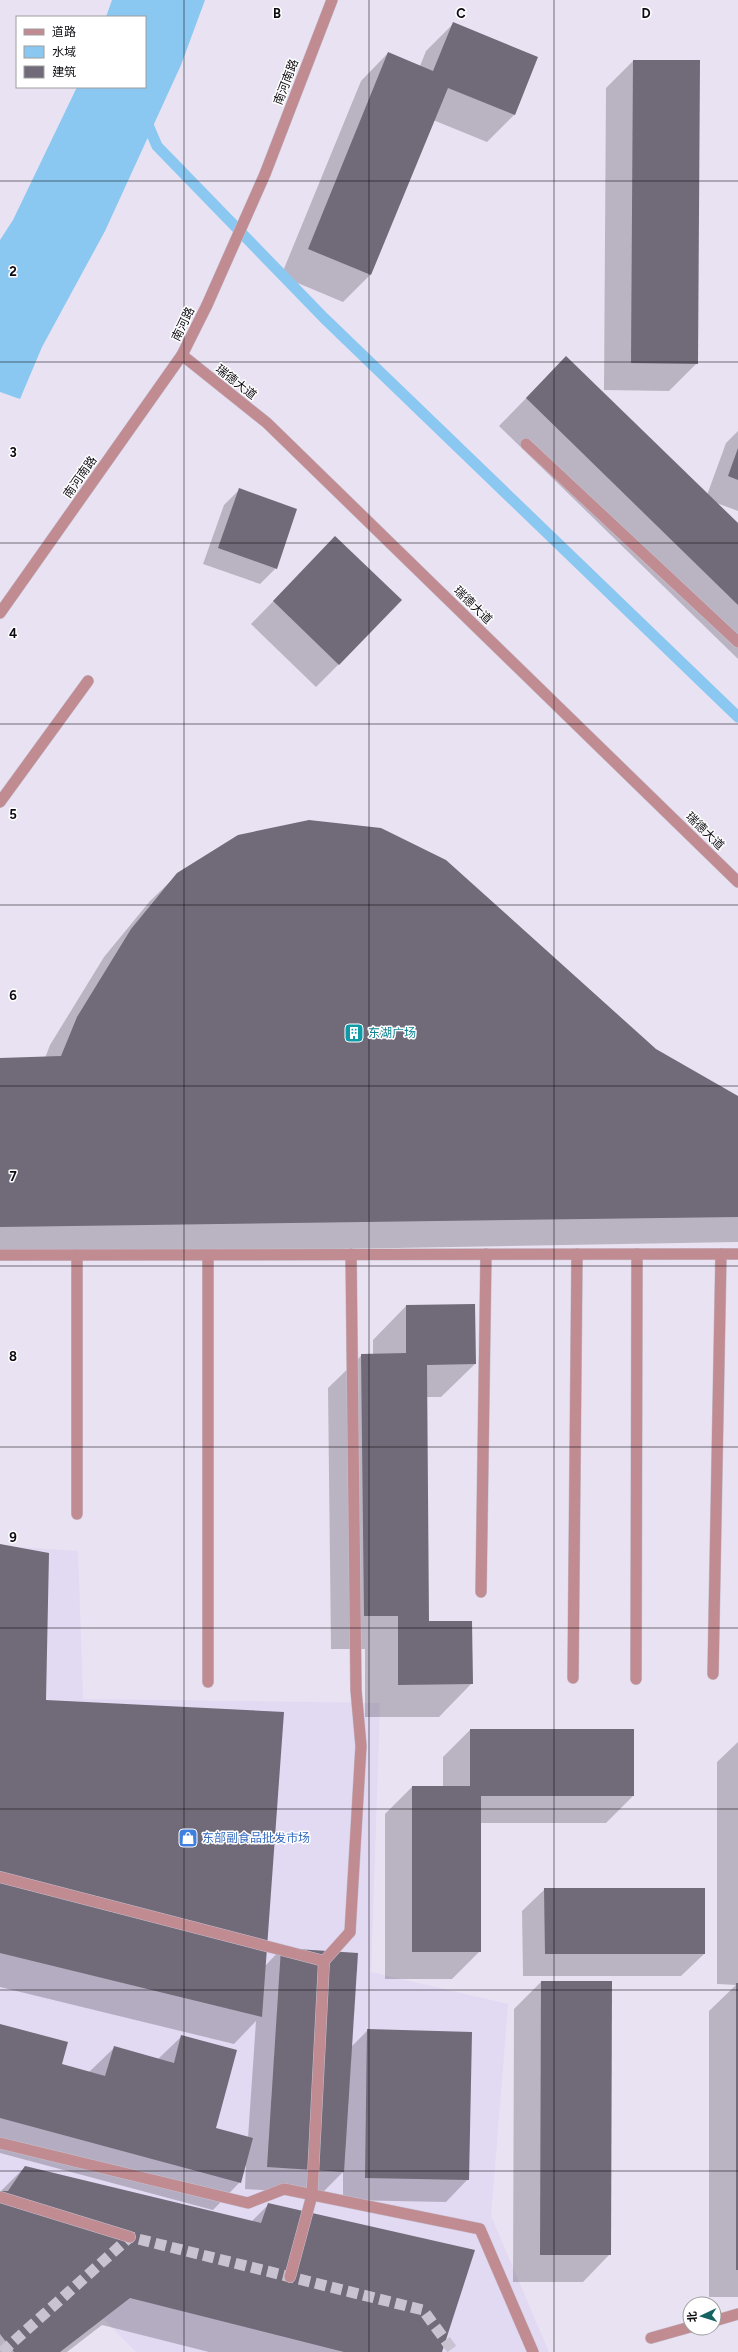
<svg xmlns="http://www.w3.org/2000/svg" width="738" height="2352" viewBox="0 0 738 2352" font-family="Figtree,'Noto Sans SC',sans-serif">
<style>
.built{fill:#e2d9f2}
.water{fill:#8ac8f1}
.shadow{fill:#0003}
.lines{fill:none;stroke-linecap:round;stroke-linejoin:round}
.stream{stroke:#8ac8f1;stroke-width:11}
.building{fill:#706a79}
.pedestrian-tunnel{stroke:#c8c2d1;stroke-width:11;stroke-dasharray:11 5.5;stroke-linecap:butt}
.service-casing{stroke:#c6c0cf;stroke-width:12}
.pedestrian-casing{stroke:#c6c0cf;stroke-width:12}
.minor-casing{stroke:#c6c0cf;stroke-width:12}
.tertiary-casing{stroke:#c6c0cf;stroke-width:12}
.service{stroke:#c18b92;stroke-width:11}
.pedestrian{stroke:#c18b92;stroke-width:11}
.minor{stroke:#c18b92;stroke-width:11}
.tertiary{stroke:#c18b92;stroke-width:11}
.tertiary-bridge-casing{stroke:#c6c0cf;stroke-width:12;stroke-linecap:butt}
.tertiary-bridge{stroke:#c18b92;stroke-width:11}
.grid{fill:none;stroke:#0e0c12;stroke-width:1;stroke-opacity:0.55}
.labels{text-anchor:middle;dominant-baseline:central;stroke-width:3;stroke-linejoin:round;paint-order:stroke}
.street-label{font-size:12px;fill:#0e0c12;stroke:#fff}
.culture-label{font-size:12px;fill:#0d838f;stroke:#fff;text-anchor:start}
.shop-label{font-size:12px;fill:#366cbe;stroke:#fff;text-anchor:start}
.grid-label{font-size:13px;text-anchor:middle;font-weight:bold;fill:#0e0c12;stroke:#fff;stroke-width:3;stroke-linejoin:round;paint-order:stroke}
</style>
<rect width="100%" height="100%" fill="#e9e2f3"/>
<path class="built" d="M0,1546L78,1551L83,1699L380,1703L371,1972L508,2004L491,2216L549,2352H136L0,2215Z"/>
<path class="water" d="M112,0H205L181,65L105,231L42,347L20,399L0,392V240L13,220L77,87H145V17H106Z"/>
<g class="shadow">
<path d="M454,23L537,58L514,115L487,142L433,120L370,275L343,302L281,276L361,81L388,53L420,66L426,51Z"/>
<path d="M633,61L697,363L669,391L604,390L606,88Z"/>
<path d="M539,385L707,495L726,443L738,431V511L714,502L738,525V659L499,426Z"/>
<path d="M240,489L276,568L260,584L203,564L224,505Z"/>
<path d="M313,560L339,664L316,687L251,624Z"/>
<path d="M178,874L655,1050L738,1097V1242L0,1255V1059L45,1058L50,1045L104,957L150,901Z"/>
<path d="M474,1305L475,1364L441,1397H426L428,1622L472,1683L439,1717H365V1649H331L328,1388L362,1355H373V1340L406,1306Z"/>
<path d="M0,1545L45,1701L265,1966L281,1949L352,2046L368,2030L468,2179L446,2202L343,2200V2172L321,2194L245,2189L246,2163L240,2182L213,2210L0,2153V2025L61,2065L89,2072L114,2048L158,2059L181,2037L215,2129L248,2138L256,2021L234,2044L0,1987Z"/>
<path d="M470,1730L633,1796L606,1823H480V1951L452,1979H385V1814L412,1787H443V1757Z"/>
<path d="M738,1742V2297H709V2011L736,1985L717,1984V1762Z"/>
<path d="M545,1889L704,1954L681,1976H523L522,1911Z"/>
<path d="M541,1982L610,2254L583,2282H513L514,2009Z"/>
<path d="M25,2167L251,2222L269,2204L441,2352H209L102,2325L67,2352H0V2192Z"/>
</g>
<g class="lines">
<path class="stream" d="M145,118L157,146L324,318L738,717"/>
</g>
<g class="building">
<path d="M453,22L538,57L515,115L448,88L371,275L308,249L388,52L433,71Z"/>
<path d="M633,60H700L698,364L631,363Z"/>
<path d="M566,356L738,523V605L526,398Z"/>
<path d="M738,448V480L728,476Z"/>
<path d="M239,488L297,509L277,569L218,548Z"/>
<path d="M335,536L402,600L339,665L273,601Z"/>
<path d="M309,820L381,828L446,860L656,1049L738,1096V1217L0,1227V1058L61,1056L77,1017L131,929L177,873L238,835Z"/>
<path d="M475,1304L476,1364L427,1365L429,1621H472L473,1684L398,1685V1616H364L361,1354L406,1353V1305Z"/>
<path d="M0,1544L49,1553L46,1700L284,1712L262,2017L0,1953Z"/>
<path d="M470,1729H634V1796H481V1952H412V1786H470Z"/>
<path d="M544,1888H705V1954H545Z"/>
<path d="M281,1948L358,1953L344,2172L267,2167Z"/>
<path d="M541,1981H612L611,2255H540Z"/>
<rect x="736" y="1983" width="2" height="287"/>
<path d="M0,2024L68,2042L62,2064L105,2076L114,2046L174,2063L181,2035L237,2050L216,2128L253,2138L241,2183L0,2118Z"/>
<path d="M367,2029L472,2032L469,2180L365,2178Z"/>
<path d="M25,2166L261,2223L268,2203L475,2250L442,2352H344L130,2298L60,2352H14L0,2334V2191H8Z"/>
</g>
<g class="lines">
<path class="pedestrian-tunnel" d="M2,2352L130,2237L423,2310L454,2352"/>
<g class="service-casing">
<g id="service">
<path d="M0,802L88,681"/>
<path d="M208,1255V1682"/>
<path d="M77,1514V1255"/>
<path d="M481,1592L486,1254"/>
<path d="M713,1674L721,1254"/>
<path d="M573,1678L577,1254"/>
<path d="M636,1679L637,1254"/>
<path d="M714,2321L738,2314"/>
<path d="M651,2338L690,2327"/>
</g>
</g>
<g class="pedestrian-casing">
<g id="pedestrian">
<path d="M0,1877L324,1961"/>
<path d="M0,2197L130,2237"/>
<path d="M290,2277L312,2195L324,1961L350,1932"/>
</g>
</g>
<g class="minor-casing">
<g id="minor">
<path d="M526,444L738,642"/>
<path d="M0,1255L738,1254"/>
<path d="M350,1932L361,1746L356,1690L351,1254"/>
<path d="M0,2143L248,2203L284,2189L480,2229L533,2352"/>
</g>
</g>
<g class="tertiary-casing">
<g id="tertiary">
<path d="M265,174L332,0"/>
<path d="M182,355L267,423L738,882"/>
<path d="M0,613L182,355L207,305"/>
</g>
</g>
<use href="#service" class="service"/>
<use href="#pedestrian" class="pedestrian"/>
<use href="#minor" class="minor"/>
<use href="#tertiary" class="tertiary"/>
<g class="tertiary-bridge-casing">
<path id="tertiary-bridge" d="M207,305L265,174"/>
</g>
<use href="#tertiary-bridge" class="tertiary-bridge"/>
</g>
<path class="grid" d="M184,0V2352M369,0V2352M554,0V2352M0,181H738M0,362H738M0,543H738M0,724H738M0,905H738M0,1086H738M0,1266H738M0,1447H738M0,1628H738M0,1809H738M0,1990H738M0,2171H738"/>
<defs>
<g id="building-square" transform="scale(1)"><rect x="-9" y="-9" width="18" height="18" rx="4" fill="#0f9aa8" stroke="#fff"/><path d="M-4-6H4V6H1V3H-1V6H-4ZM-2.5-4.3h1.7v1.8h-1.7ZM.8-4.3h1.7v1.8H.8ZM-2.5-1h1.7V.8h-1.7ZM.8-1h1.7V.8H.8Z" fill="#fff"/></g>
<g id="shop-square" transform="scale(1)"><rect x="-9" y="-9" width="18" height="18" rx="4" fill="#3f7fe0" stroke="#fff"/><path d="M-5-2.5h2.3a2.7 3.5 0 0 1 5.4 0H5L5.5 6h-11ZM-1.5-2.5h3a1.5 2.3 0 0 0-3 0Z" fill="#fff"/></g>
</defs>
<g fill-rule="evenodd">
<use href="#building-square" x="354" y="1033"/>
<use href="#shop-square" x="188" y="1838"/>
</g>
<g class="labels">
<g class="street-label">
<text transform="translate(286 82) rotate(-69)">南河南路</text>
<text transform="translate(183 324) rotate(-64)">南河路</text>
<text transform="translate(236 382) rotate(38)">瑞德大道</text>
<text transform="translate(80 477) rotate(-55)">南河南路</text>
<text transform="translate(473 605) rotate(44)">瑞德大道</text>
<text transform="translate(705 831) rotate(44)">瑞德大道</text>
</g>
<g class="culture-label">
<text x="368" y="1033">东湖广场</text>
</g>
<g class="shop-label">
<text x="202" y="1838">东部副食品批发市场</text>
</g>
</g>
<g class="grid-label">
<text x="277" y="18">B</text>
<text x="461" y="18">C</text>
<text x="646" y="18">D</text>
<text x="13" y="276">2</text>
<text x="13" y="457">3</text>
<text x="13" y="638">4</text>
<text x="13" y="819">5</text>
<text x="13" y="1000">6</text>
<text x="13" y="1181">7</text>
<text x="13" y="1361">8</text>
<text x="13" y="1542">9</text>
</g>
<rect x="16" y="16" width="130" height="72" fill="#ffffff" stroke="#9f9ea0"/>
<rect x="24" y="29" width="20" height="6" fill="#c18b92" stroke="#9f9ea0"/>
<text x="52" y="36" font-size="12" fill="#0e0c12">道路</text>
<rect x="24" y="46" width="20" height="12" fill="#8ac8f1" stroke="#9f9ea0"/>
<text x="52" y="56" font-size="12" fill="#0e0c12">水域</text>
<rect x="24" y="66" width="20" height="12" fill="#706a79" stroke="#9f9ea0"/>
<text x="52" y="76" font-size="12" fill="#0e0c12">建筑</text>
<g transform="translate(702 2316) rotate(266)"><circle r="19" fill="#ffffff" stroke="#9f9ea0"/>
<path d="M0-3L7 15L0 10L-7 15Z" fill="#166461"/>
<text y="-6" font-size="11" font-weight="bold" text-anchor="middle" fill="#0e0c12">北</text>
</g>
</svg>
